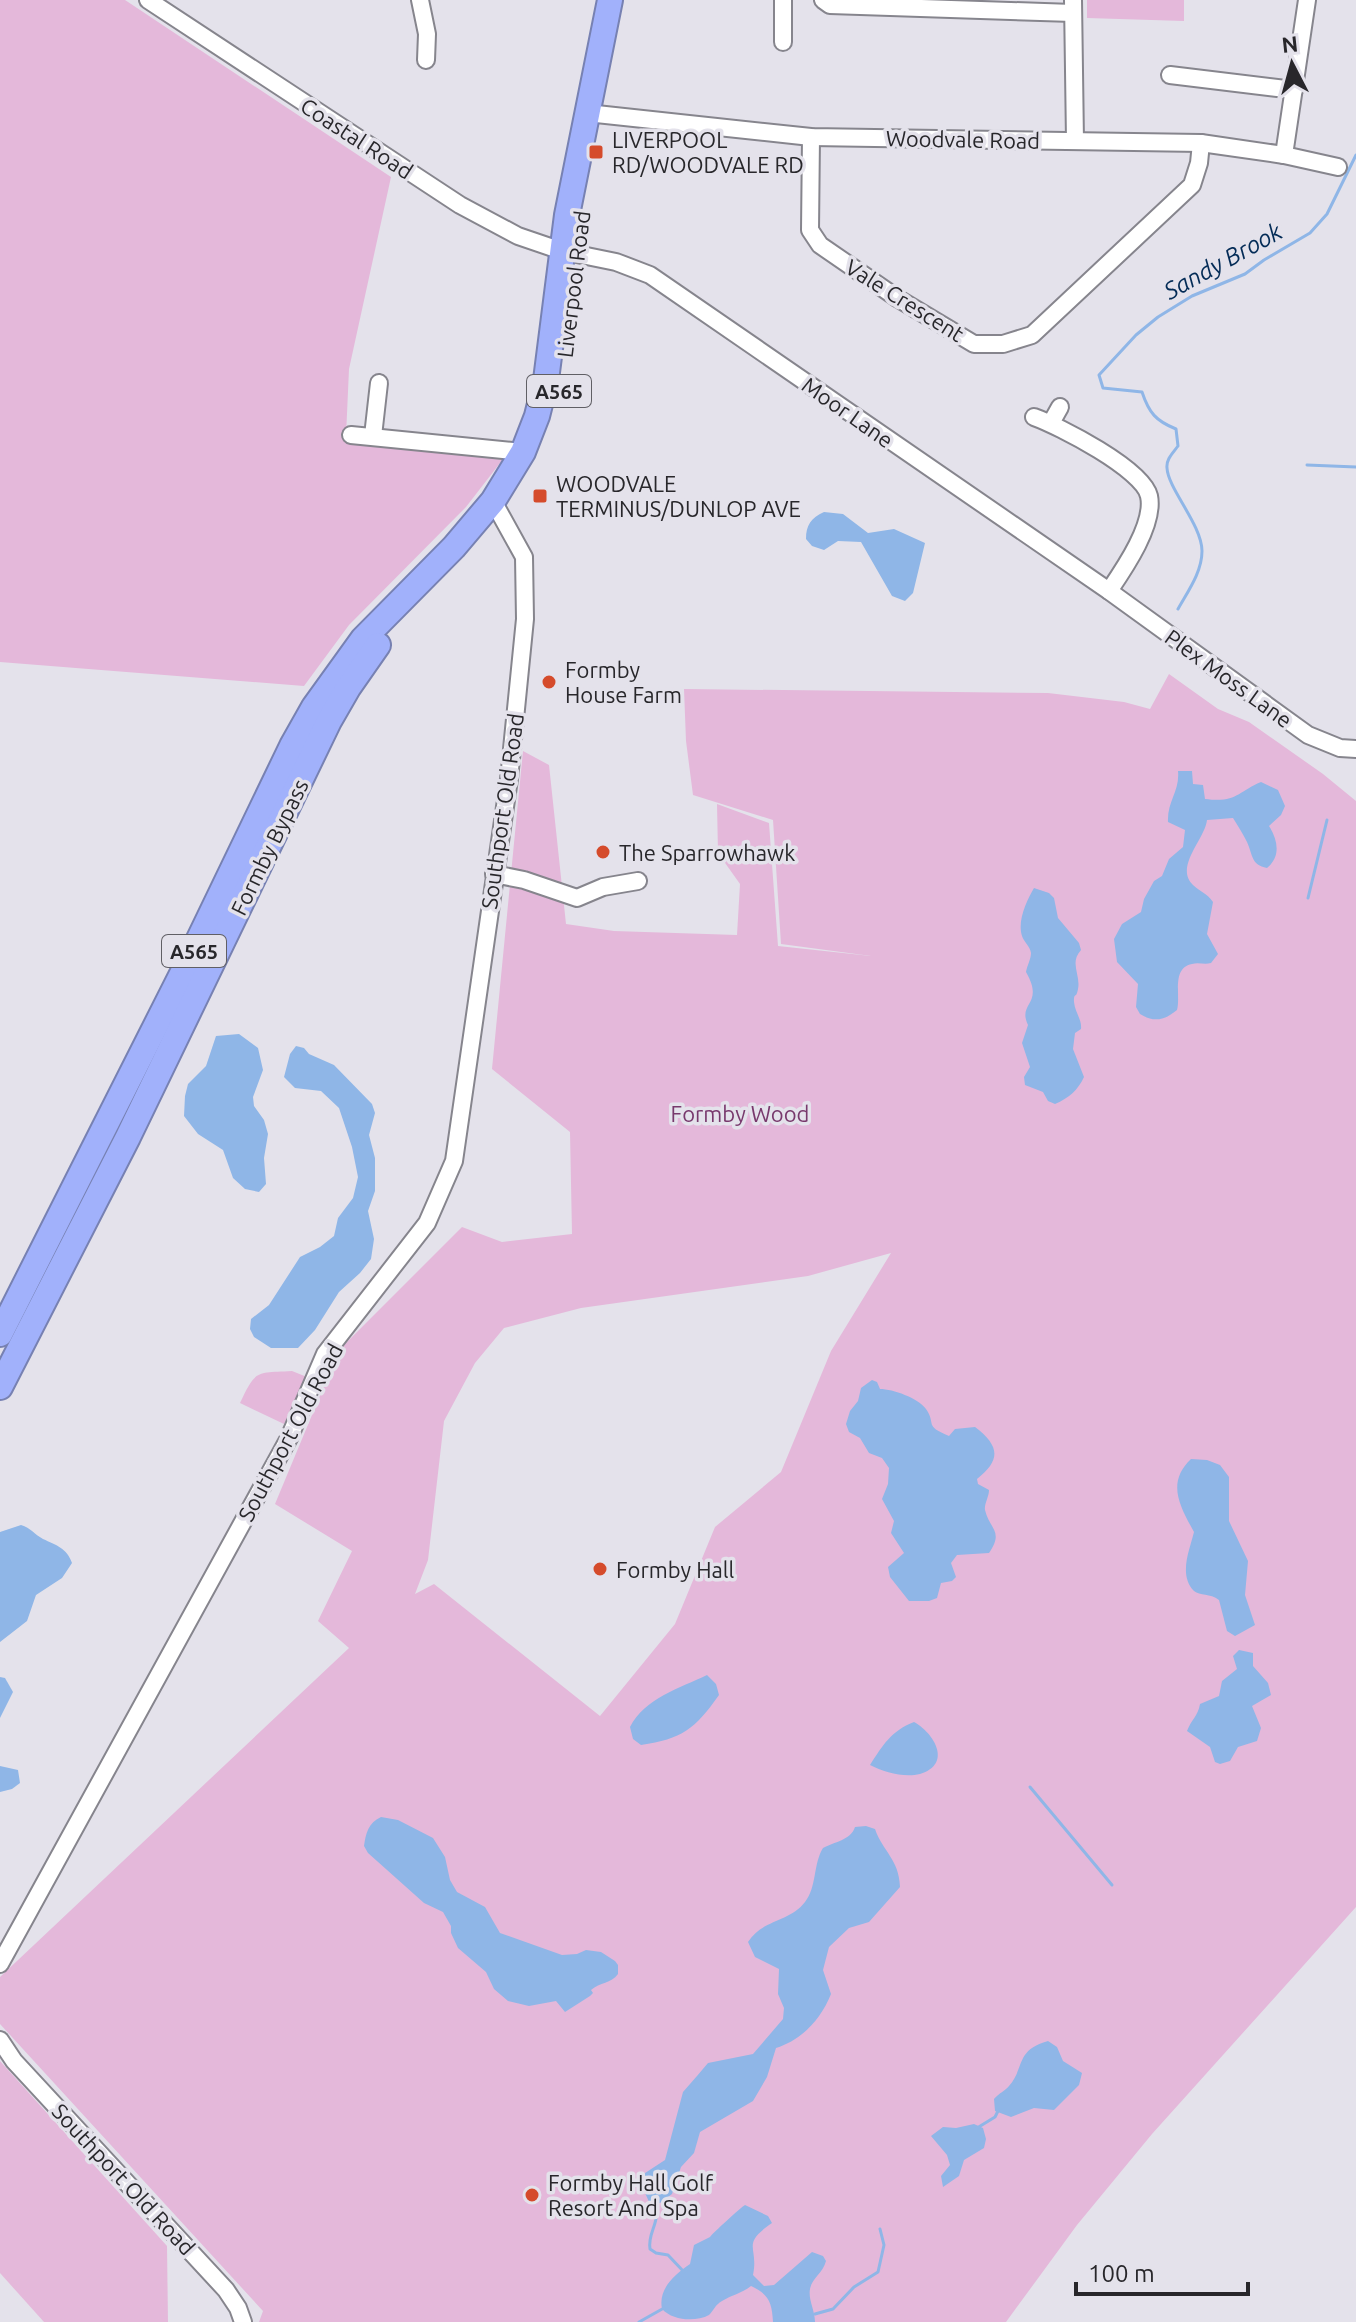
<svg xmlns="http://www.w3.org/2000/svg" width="1356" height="2322" viewBox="0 0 1356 2322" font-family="Ubuntu,sans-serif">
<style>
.green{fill:#e4b8da;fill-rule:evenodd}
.water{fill:#8fb6e7}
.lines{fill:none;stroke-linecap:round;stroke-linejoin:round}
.stream{stroke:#8fb6e7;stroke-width:3}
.minor-casing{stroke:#86858d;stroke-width:20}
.highway-casing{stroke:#7781b2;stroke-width:28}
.minor{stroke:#fff;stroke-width:16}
.highway{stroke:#a1b1fb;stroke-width:24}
.poi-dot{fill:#d54b2b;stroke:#e4e2eb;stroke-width:3}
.labels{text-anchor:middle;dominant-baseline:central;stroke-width:7;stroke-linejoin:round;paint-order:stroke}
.shield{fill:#e4e2eb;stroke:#605f65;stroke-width:2}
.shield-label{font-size:20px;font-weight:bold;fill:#28272b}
.street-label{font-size:22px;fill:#28272b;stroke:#e4e2eb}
.poi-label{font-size:22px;fill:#28272b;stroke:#e4e2eb;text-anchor:start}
.park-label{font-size:22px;fill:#78396d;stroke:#e4e2eb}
.water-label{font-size:24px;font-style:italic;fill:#032b56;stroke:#e4e2eb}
</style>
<rect width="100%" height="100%" fill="#e4e2eb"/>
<g class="green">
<path d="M0,0H125L391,177L349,369L346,436L507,454L466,507L349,625L304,686L0,662Z"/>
<path d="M1087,0H1184V21L1087,18Z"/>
<path d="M1169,674L1218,709L1249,722L1323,774L1356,801V1907L1152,2134L1077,2225L1006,2322H259L263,2311L0,2024V1977L349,1648L318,1621L352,1551L275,1504L339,1350L462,1227L502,1242L572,1234L570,1132L492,1069L523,751L549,765L566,924L614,931L737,935L740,884L718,853L717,804L769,823L778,946L871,956L781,944L773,820L693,795L686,741L684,689L1048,693L1124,702L1150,709ZM891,1253L831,1351L781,1472L715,1527L675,1624L600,1716L434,1584L415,1594L428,1560L444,1421L475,1363L504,1328L581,1308L808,1276Z"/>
<path d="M292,1371L307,1377L284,1424L240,1403C256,1369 256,1373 292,1371Z"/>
<path d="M0,2061L167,2246L168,2322H44L0,2273Z"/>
</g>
<g class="water">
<path d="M824,512L843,514L868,533L894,529L925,543L913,593L905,601L892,596L861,542L838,541L824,550L812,546L806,539C806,525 811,518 824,512Z"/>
<path d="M1178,771H1192L1193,784L1203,785L1205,799C1237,803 1237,792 1261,782L1278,790L1285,806L1281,815L1269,826C1278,840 1281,857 1267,868C1251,865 1253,855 1247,842C1243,834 1238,826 1233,818L1207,820C1205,839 1174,867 1193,885C1200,892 1207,893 1213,902L1207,934L1218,954L1211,963C1204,965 1199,962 1192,964C1171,968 1181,996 1177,1010C1165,1020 1154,1023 1140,1014L1136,1007L1138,984L1117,962L1114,939L1122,924L1141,912L1144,899L1154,881L1162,876L1169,859L1183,847L1185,830L1168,822C1167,801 1180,791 1178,771Z"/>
<path d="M1034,888L1049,893L1054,898L1058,918L1079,943L1081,950C1069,963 1081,975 1078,989C1076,1000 1074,991 1074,1002C1075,1013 1082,1019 1081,1029L1075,1033L1073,1049L1084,1077C1078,1090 1069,1098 1055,1104L1048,1101L1043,1092L1025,1085L1024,1077L1030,1067L1022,1043L1028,1025C1017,1002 1045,1005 1026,972C1027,966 1031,959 1031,953C1030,946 1024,942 1022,936C1017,921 1027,900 1034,888Z"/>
<path d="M239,1034L258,1048L263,1070L253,1097L254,1106L264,1120L268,1134L264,1158L266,1184L259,1192L245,1189L233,1178L223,1150L198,1134L184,1116L185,1096L188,1084L206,1066L216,1036Z"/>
<path d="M296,1046L304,1048L309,1054L334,1065L372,1104L375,1113L369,1135L375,1158V1191L368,1211L374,1239L371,1259L360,1273L339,1292L315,1330L298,1348H271L254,1337L250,1329L251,1319L269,1305L300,1257L320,1247L334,1236L338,1218L353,1198L358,1177L352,1147L339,1108L321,1091L295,1088L284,1077L290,1054Z"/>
<path d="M872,1380L877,1382L880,1389C893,1389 918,1398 926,1409C937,1425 923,1425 949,1436L955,1429L975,1427C1000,1446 1001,1460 977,1479L978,1484L989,1490C989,1497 984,1504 985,1510C990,1530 1004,1531 989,1553L957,1555L951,1563L956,1577L952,1581L941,1583L937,1598L929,1601H909L890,1577L888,1567L904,1553L891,1533L894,1521L882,1499L888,1484L889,1468L882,1458L869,1453L860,1438L849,1432L846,1424L850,1411L858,1401L861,1388Z"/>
<path d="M1191,1459L1207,1460L1220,1465L1229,1477V1521L1248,1561L1245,1595L1255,1625L1235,1636L1227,1631L1219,1600C1210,1593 1200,1596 1194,1591C1178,1575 1190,1549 1194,1532C1180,1506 1166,1483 1191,1459Z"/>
<path d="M21,1525C31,1528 34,1534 43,1539C56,1545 67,1548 72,1563L62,1578L36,1595L27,1621L0,1642V1532Z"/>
<path d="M1239,1650L1253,1653V1666L1268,1683L1271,1695L1252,1706L1261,1728L1257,1741L1238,1747L1230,1761L1220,1764L1215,1762L1210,1747L1187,1731C1191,1720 1198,1716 1200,1704L1219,1696L1222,1681L1237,1669L1233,1656Z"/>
<path d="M707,1675L716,1684L719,1695C695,1729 682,1739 641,1745L633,1739L630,1727C645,1698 680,1688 707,1675Z"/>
<path d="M0,1677L5,1678L13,1692L0,1718Z"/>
<path d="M914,1722C934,1733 953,1764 920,1774C904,1778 884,1772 870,1765C883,1745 891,1731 914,1722Z"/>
<path d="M0,1766L18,1770L20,1783L12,1789L0,1792Z"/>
<path d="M381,1817L398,1820L433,1838L445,1857L450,1880L457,1892L485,1907L500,1933L562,1955L577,1954L586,1950L601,1952L615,1961L618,1965V1974C611,1984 600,1982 591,1990L593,1993L590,1996L565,2012L556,2001L529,2006L508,2001L494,1989L486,1972L458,1948L451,1933V1926L443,1912L424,1903L368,1853L364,1846C366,1833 368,1823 381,1817Z"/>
<path d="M866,1826L875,1829C883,1852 899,1859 900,1887L869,1922L849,1928L829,1947L823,1970L831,1994C821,2019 802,2040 776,2048L767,2077L753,2101L700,2132L694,2153L681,2167L672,2194L660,2203L650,2204L641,2184L642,2175L665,2160L683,2092L697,2076L708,2063L753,2054L783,2019L784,2008L778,1994L779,1969L755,1957L748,1942C763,1919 790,1922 805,1902C817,1887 813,1864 823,1848C834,1842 851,1840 855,1827Z"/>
<path d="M1048,2041L1057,2047L1063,2061L1082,2073L1079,2085L1054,2110L1034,2108L1011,2117L995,2111L994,2099C999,2093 1005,2091 1009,2086C1025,2068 1015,2050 1048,2041Z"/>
<path d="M974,2124L983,2128L986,2139L984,2148L964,2160L959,2176L943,2187L941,2176L950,2165L947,2155L931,2136L943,2127L956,2128Z"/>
<path d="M745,2205L768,2216L772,2223C740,2245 759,2246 753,2275L764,2286L774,2285L812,2252L823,2256L826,2261C823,2273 812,2278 810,2289C808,2300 815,2310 815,2322H773C772,2303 769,2294 751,2286C742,2293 732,2295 722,2301C715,2305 714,2310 709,2315C696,2322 673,2321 662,2309C658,2289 674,2275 690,2264L694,2245L710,2237C712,2234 741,2207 745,2205Z"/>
</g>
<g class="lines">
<g class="stream">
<path d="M1307,465L1356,467"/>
<path d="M1178,609C1188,591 1202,572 1202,551C1202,525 1168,489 1167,468C1166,459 1173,453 1178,446L1176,429C1156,421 1149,413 1142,392L1103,388L1099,375L1136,335L1158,317L1192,296L1245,274L1264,260L1310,233L1327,214L1356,155"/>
<path d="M1308,898L1327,820"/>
<path d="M1030,1787L1112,1885"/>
<path d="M977,2128L995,2117L998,2111"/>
<path d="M654,2202C662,2223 647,2231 650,2249L656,2253L668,2255L684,2272"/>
<path d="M815,2314L833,2309L854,2287L878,2272L884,2245L880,2229"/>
<path d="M639,2322L664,2308"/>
</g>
<g class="minor-casing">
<g id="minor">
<path d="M148,0L460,205L518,236L562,251L616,262L650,275L1109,591L1308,735L1340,748L1356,749"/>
<path d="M420,0L427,34L426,60"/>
<path d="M823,0L830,5L1073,13"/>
<path d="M1073,0L1075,141"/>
<path d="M783,42V0"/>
<path d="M1170,75L1294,90"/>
<path d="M587,113L811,137L1201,143L1284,155L1338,167"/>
<path d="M811,137L810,230L820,245L897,298L974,344H1003L1032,335L1192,185L1199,163L1201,143"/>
<path d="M1284,155L1307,0"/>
<path d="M1034,417C1059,426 1143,469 1149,496C1155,524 1124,569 1109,591"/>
<path d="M1051,423L1060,407"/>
<path d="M351,435L523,452"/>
<path d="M373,436L379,383"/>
<path d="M494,874L524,880L577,898L603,887L638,881"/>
<path d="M0,1964L289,1438L325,1354L427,1223L454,1161L509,779L525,619L524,557L493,501"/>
<path d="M0,2040L14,2061L226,2290L238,2308L243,2322"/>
</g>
</g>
<g class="highway-casing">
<g id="highway">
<path d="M0,1334L186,966L292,746L314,707L363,639L454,547L493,501L523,452L537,416L546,380L567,215L610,0"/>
<path d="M0,1387L128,1137L329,721L348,688L378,645"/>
</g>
</g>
<use href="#minor" class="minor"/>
<use href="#highway" class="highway"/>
</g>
<g class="poi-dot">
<rect x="588" y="144" width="16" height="16" rx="4"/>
<rect x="532" y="488" width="16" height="16" rx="4"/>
<circle cx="549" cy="682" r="8"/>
<circle cx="603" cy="852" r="8"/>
<circle cx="600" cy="1569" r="8"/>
<circle cx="532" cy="2195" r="8"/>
</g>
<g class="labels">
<g class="shield">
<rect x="527" y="375" width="64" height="32" rx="6"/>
<rect x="162" y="935" width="64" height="32" rx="6"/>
</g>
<g class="shield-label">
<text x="559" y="391">A565</text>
<text x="194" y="951">A565</text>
</g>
<g class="street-label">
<text transform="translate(357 138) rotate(33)">Coastal Road</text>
<text transform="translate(963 139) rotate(1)">Woodvale Road</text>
<text transform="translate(573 284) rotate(-83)">Liverpool Road</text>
<text transform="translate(905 300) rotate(32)">Vale Crescent</text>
<text transform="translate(848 412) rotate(35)">Moor Lane</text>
<text transform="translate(1229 678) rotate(36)">Plex Moss Lane</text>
<text transform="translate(502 811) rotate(-82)">Southport Old Road</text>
<text transform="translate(269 847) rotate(-64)">Formby Bypass</text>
<text transform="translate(290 1432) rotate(-62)">Southport Old Road</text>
<text transform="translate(124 2179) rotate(47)">Southport Old Road</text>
</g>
<g class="poi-label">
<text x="612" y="139">LIVERPOOL<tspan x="612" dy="25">RD/WOODVALE RD</tspan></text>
<text x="556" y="483">WOODVALE<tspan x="556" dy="25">TERMINUS/DUNLOP AVE</tspan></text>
<text x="565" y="669">Formby<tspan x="565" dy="25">House Farm</tspan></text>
<text x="619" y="852">The Sparrowhawk</text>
<text x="616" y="1569">Formby Hall</text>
<text x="548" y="2182">Formby Hall Golf<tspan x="548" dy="25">Resort And Spa</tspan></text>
</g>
<g class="park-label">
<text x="740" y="1113">Formby Wood</text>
</g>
<g class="water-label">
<text transform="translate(1223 261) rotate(-29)">Sandy Brook</text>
</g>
</g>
<g transform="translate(1292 64) rotate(354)" stroke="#e4e2eb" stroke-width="6" paint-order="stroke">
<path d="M0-6L14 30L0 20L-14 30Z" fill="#28272b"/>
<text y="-12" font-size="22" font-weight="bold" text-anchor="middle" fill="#28272b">N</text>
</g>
<path d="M1076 2282v12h172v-12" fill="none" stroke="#28272b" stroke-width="4"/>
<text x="1088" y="2282" font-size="24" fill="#28272b" stroke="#e4e2eb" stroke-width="6" paint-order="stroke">100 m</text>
</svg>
